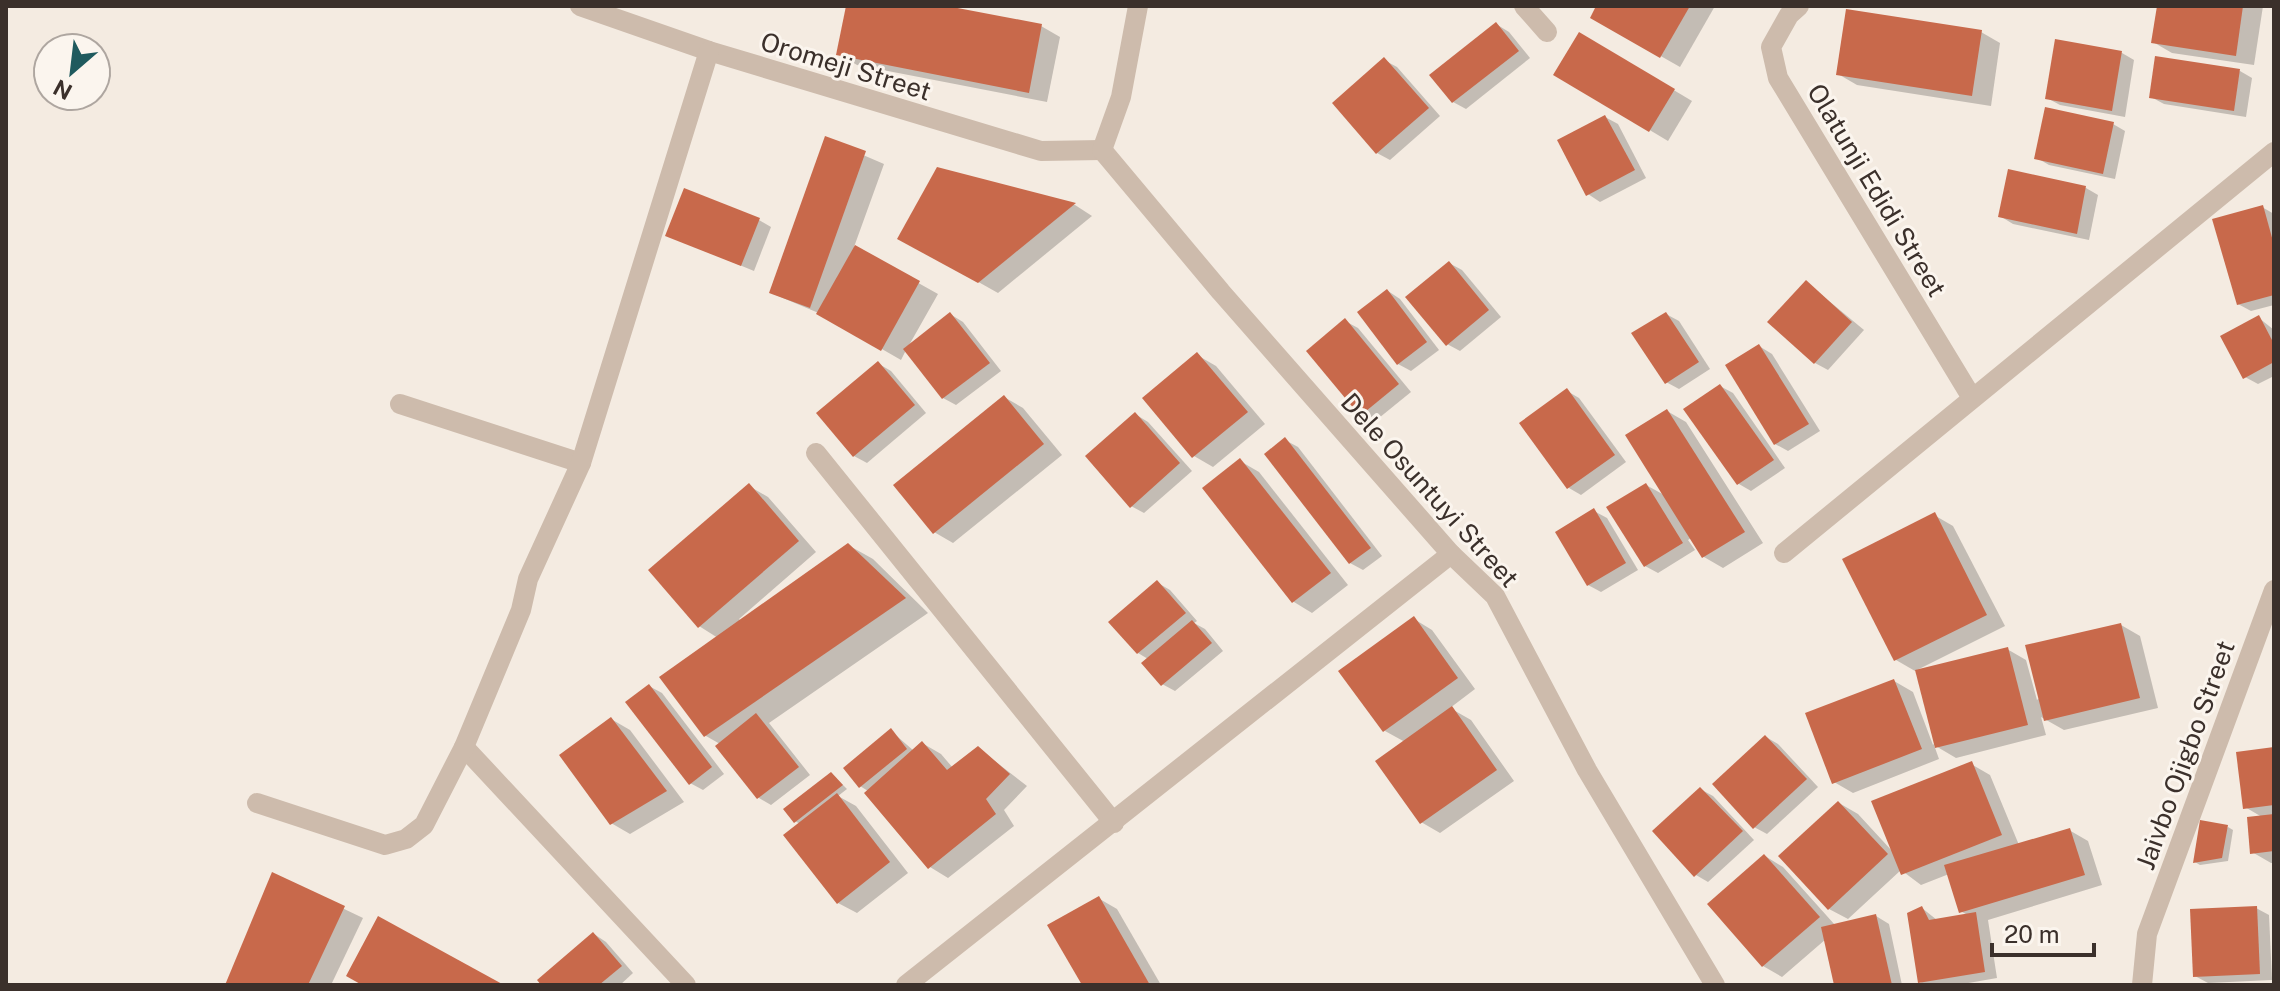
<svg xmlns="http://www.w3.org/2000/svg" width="2280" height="991" viewBox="0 0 2280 991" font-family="'Public Sans',sans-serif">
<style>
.shadow{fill:#0003}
.building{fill:#c8694b}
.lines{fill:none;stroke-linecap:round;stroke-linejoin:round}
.minor{stroke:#cdbbac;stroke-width:20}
.labels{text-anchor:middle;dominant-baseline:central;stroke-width:6;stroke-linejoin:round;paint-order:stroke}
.street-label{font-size:26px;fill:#3b302b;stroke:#fbf5ee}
</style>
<rect width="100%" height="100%" fill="#f4ebe1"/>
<g class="shadow">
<path d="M848,6H937L1041,26L1060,37L1047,102L857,65L839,54Z"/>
<path d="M1599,6H1715L1680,67L1592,17Z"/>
<path d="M2159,6H2263L2254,65L2172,53L2153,42Z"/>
<path d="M1496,24L1509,32L1530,58L1466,109L1453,102Z"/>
<path d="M1981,32L2000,43L1991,106L1857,85L1838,74Z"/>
<path d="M1580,34L1692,101L1668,141L1556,74Z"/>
<path d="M2057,41L2122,53L2134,60L2125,117L2060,105L2047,98Z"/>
<path d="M1384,60L1397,67L1440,116L1390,160L1377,153Z"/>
<path d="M2240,71L2252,78L2246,117L2164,104L2151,97Z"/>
<path d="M1605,117L1618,124L1646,178L1600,202L1588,194Z"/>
<path d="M2113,124L2125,131L2115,179L2049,165L2037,158Z"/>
<path d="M826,139L884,164L854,247L938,294L908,347L950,314L963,322L1001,371L956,405L943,398L906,350L901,360L821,314L771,293Z"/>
<path d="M938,169L1075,205L1092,216L998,293L900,238Z"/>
<path d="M2010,172L2086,188L2098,195L2089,240L2013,224L2000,216Z"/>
<path d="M2262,207L2274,214V305L2251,311L2238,304Z"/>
<path d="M759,220L771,227L754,271L667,235Z"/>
<path d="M1449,263L1462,270L1501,317L1460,351L1447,344Z"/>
<path d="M1806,282L1864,330L1828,370L1815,363Z"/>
<path d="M1388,291L1400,299L1439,350L1411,371L1398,364Z"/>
<path d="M1666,314L1679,321L1710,369L1679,389L1666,382Z"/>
<path d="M2259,318L2274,330V376L2258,384L2245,377Z"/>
<path d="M1345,321L1358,328L1411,392L1374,422L1361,415Z"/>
<path d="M1759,346L1772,354L1820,431L1788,451L1775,444Z"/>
<path d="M1197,355L1216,366L1265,424L1213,467L1194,456Z"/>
<path d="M879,364L891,371L926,413L867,463L854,456Z"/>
<path d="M1720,386L1733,393L1785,468L1751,491L1739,484L1686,409Z"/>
<path d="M1567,391L1579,398L1626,462L1581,495L1569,488Z"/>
<path d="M1004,397L1023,408L1062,455L953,543L934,532Z"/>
<path d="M1667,411L1686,422L1763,543L1723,568L1704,557L1692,537L1688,540L1695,550L1658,573L1645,566L1646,485L1666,496Z"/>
<path d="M1135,414L1148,422L1192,471L1144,513L1131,506Z"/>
<path d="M1285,440L1298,447L1382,556L1363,570L1350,563Z"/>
<path d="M1240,461L1259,472L1348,585L1312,613L1294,602L1205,489Z"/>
<path d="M749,486L768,497L816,552L739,619L741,621L848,545L873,559L928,613L769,723L810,775L771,805L759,798L718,746L720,744L706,736L661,678L718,638L699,626Z"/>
<path d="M1594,511L1607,518L1638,570L1601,592L1588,585Z"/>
<path d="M1934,515L1953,526L2005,626L1915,671L1896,660Z"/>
<path d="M1158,583L1170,590L1197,621L1194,623L1205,629L1223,651L1175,691L1162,684L1148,659L1138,653Z"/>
<path d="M1414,619L1432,630L1475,689L1450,708L1471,720L1514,781L1440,833L1421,822L1405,742L1385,731Z"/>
<path d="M2121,625L2140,636L2158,708L2064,730L2041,717L2046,735L1956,758L1934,745L1939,759L1853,793L1834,782L1894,681L1913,692L1933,745L2007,649L2026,660L2037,700Z"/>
<path d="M649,686L662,693L724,774L703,790L690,783Z"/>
<path d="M611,719L630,730L684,802L630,834L611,823Z"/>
<path d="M891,731L914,751L922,743L941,754L953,768L978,748L1027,786L1004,810L1014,826L948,878L930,867L868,791L860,786Z"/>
<path d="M1766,737L1778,744L1818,787L1767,834L1754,827Z"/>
<path d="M2274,749V863H2271L2252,852L2262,817L2245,807Z"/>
<path d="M1971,764L1990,775L2019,845L2069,830L2088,841L2102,885L1988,920L1997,978L1957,985H1926L1920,982L1922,908L1937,920L1968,915L1960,911L1949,874L1921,885L1901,870L1848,919L1829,909L1839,803L1858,814L1893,852Z"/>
<path d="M832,774L847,789L838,796L856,806L908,873L857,913L838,903L800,824L795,821Z"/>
<path d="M1700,789L1713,796L1754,840L1708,882L1696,875Z"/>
<path d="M2228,827L2233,830L2228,861L2200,865L2195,862Z"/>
<path d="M1765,856L1783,867L1835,925L1876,916L1889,924L1902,985H1836L1826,939L1782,977L1763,966Z"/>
<path d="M273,875L363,918L331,985H227Z"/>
<path d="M1098,898L1117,909L1161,985H1084Z"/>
<path d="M2256,908L2269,915L2272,980L2208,983L2195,976Z"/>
<path d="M594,934L606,942L633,973L620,985H544Z"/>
</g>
<g class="building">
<path d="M846,6H947L1042,24L1029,93L836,55Z"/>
<path d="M1596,6H1690L1660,58L1590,18Z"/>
<path d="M2157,6H2243L2236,56L2151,43Z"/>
<path d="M1846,9L1982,30L1972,96L1836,75Z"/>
<path d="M1496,22L1519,51L1452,103L1429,75Z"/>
<path d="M1579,32L1675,89L1649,132L1553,75Z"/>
<path d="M2055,39L2122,51L2112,111L2045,99Z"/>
<path d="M2155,56L2240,69L2234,111L2149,98Z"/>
<path d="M1384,57L1429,108L1376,154L1332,103Z"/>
<path d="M2045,107L2114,122L2103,174L2034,159Z"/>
<path d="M1605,115L1635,170L1586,196L1557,140Z"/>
<path d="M825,136L866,151L810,308L769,293Z"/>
<path d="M937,167L1076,203L978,283L897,239Z"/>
<path d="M2008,169L2086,186L2077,234L1998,217Z"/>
<path d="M684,188L760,218L741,266L665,236Z"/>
<path d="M2263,205L2274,245V295L2237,305L2212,219Z"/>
<path d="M855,245L920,281L881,351L816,314Z"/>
<path d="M1449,261L1489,310L1446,346L1405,297Z"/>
<path d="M1806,280L1852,322L1814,364L1767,322Z"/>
<path d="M1387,289L1427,342L1397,365L1357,312Z"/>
<path d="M950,312L990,363L942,399L903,349Z"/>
<path d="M1666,312L1699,362L1665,384L1631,333Z"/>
<path d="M2259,315L2274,344V362L2243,379L2220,336Z"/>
<path d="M1345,318L1399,384L1360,416L1306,351Z"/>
<path d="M1759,344L1809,424L1774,445L1725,365Z"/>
<path d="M1197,352L1248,412L1192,458L1142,398Z"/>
<path d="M878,361L915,405L853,457L816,413Z"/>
<path d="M1720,384L1774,460L1737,485L1683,409Z"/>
<path d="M1567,388L1615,455L1567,489L1519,423Z"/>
<path d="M1004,395L1044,444L933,534L893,485Z"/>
<path d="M1667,409L1745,532L1702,558L1625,435Z"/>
<path d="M1135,412L1180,463L1130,508L1085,456Z"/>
<path d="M1285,437L1371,548L1349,564L1264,454Z"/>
<path d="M1240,458L1331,573L1292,603L1202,488Z"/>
<path d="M749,483L799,541L698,628L648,570Z"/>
<path d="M1646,483L1683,543L1644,567L1606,507Z"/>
<path d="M1594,508L1626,563L1587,586L1555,532Z"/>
<path d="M1935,512L1987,615L1894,661L1842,559Z"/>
<path d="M848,543L906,598L704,737L659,677Z"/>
<path d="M1157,580L1186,613L1137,654L1108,622Z"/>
<path d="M1414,616L1458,678L1383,732L1338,671Z"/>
<path d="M1192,620L1212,643L1161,686L1141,663Z"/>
<path d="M2121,623L2140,698L2044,721L2025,645Z"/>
<path d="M2008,647L2028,725L1935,748L1915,670Z"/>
<path d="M1894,679L1922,749L1832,784L1805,713Z"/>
<path d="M649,684L712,767L689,785L625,702Z"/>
<path d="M1452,706L1497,770L1420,824L1375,761Z"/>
<path d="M756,713L799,767L757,799L715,746Z"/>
<path d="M611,717L667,791L610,825L559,755Z"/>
<path d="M891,728L907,749L859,788L843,768Z"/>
<path d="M1765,735L1807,779L1753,829L1712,784Z"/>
<path d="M922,741L947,770L978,746L1010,774L986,799L996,814L928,869L864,793Z"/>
<path d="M2274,747V805L2243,809L2236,752Z"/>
<path d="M1972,761L2002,835L1901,875L1871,801Z"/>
<path d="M831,772L843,785L794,823L783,809Z"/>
<path d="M1700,787L1743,831L1694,877L1652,831Z"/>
<path d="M837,793L890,862L837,904L783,835Z"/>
<path d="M1838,801L1888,854L1828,910L1778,856Z"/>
<path d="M2274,814V851L2250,854L2247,817Z"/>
<path d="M2200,820L2228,825L2222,858L2193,863Z"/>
<path d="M2070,828L2085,875L1959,913L1944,865Z"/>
<path d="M1764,854L1820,917L1762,967L1707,904Z"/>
<path d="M272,872L345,906L308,985H225Z"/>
<path d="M1099,896L1150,985H1082L1047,925Z"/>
<path d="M1922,906L1929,920L1976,912L1985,972L1918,983L1907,913Z"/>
<path d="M2257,906L2260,974L2193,977L2190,909Z"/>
<path d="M1876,914L1892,985H1834L1821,927Z"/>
<path d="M378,916L504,985H362L346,976Z"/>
<path d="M593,932L622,966L599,985H541L537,980Z"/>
</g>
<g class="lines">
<g class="minor">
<path d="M580,6L709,51L1041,151L1102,150"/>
<path d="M1524,6L1547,32"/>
<path d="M1799,6L1789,15L1771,47L1778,78L1972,398"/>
<path d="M1102,150L1221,292L1451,554L1495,596L1587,770L1715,985"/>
<path d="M1102,150L1121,97L1138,6"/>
<path d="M400,404L581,463"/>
<path d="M816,453L1114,823"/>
<path d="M1784,553L2274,152"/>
<path d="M464,747L686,985"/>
<path d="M257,803L385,845L406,839L424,825L464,747L521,610L528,579L581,463L709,51"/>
<path d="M906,985L1451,554"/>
<path d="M2142,985L2147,934L2274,590"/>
</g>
</g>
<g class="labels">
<g class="street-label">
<text transform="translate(846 66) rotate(17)">Oromeji Street</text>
<text transform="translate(1877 190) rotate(59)">Olatunji Edidi Street</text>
<text transform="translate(1430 490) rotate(48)">Dele Osuntuyi Street</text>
<text transform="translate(2185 755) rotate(-70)">Jaivbo Ojigbo Street</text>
</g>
</g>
<rect width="2280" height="991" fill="none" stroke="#3b302b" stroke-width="16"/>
<g transform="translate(72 72) rotate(208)"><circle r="38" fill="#fbf5ee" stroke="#aea6a0" stroke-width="2"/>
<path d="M0-6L14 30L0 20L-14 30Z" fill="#1f5a5e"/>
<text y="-12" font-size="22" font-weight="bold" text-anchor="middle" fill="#3b302b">N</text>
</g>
<path d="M1992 943v12h102v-12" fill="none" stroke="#3b302b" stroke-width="4"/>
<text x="2004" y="943" font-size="24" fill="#3b302b" stroke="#fbf5ee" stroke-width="6" paint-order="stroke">20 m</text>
</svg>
